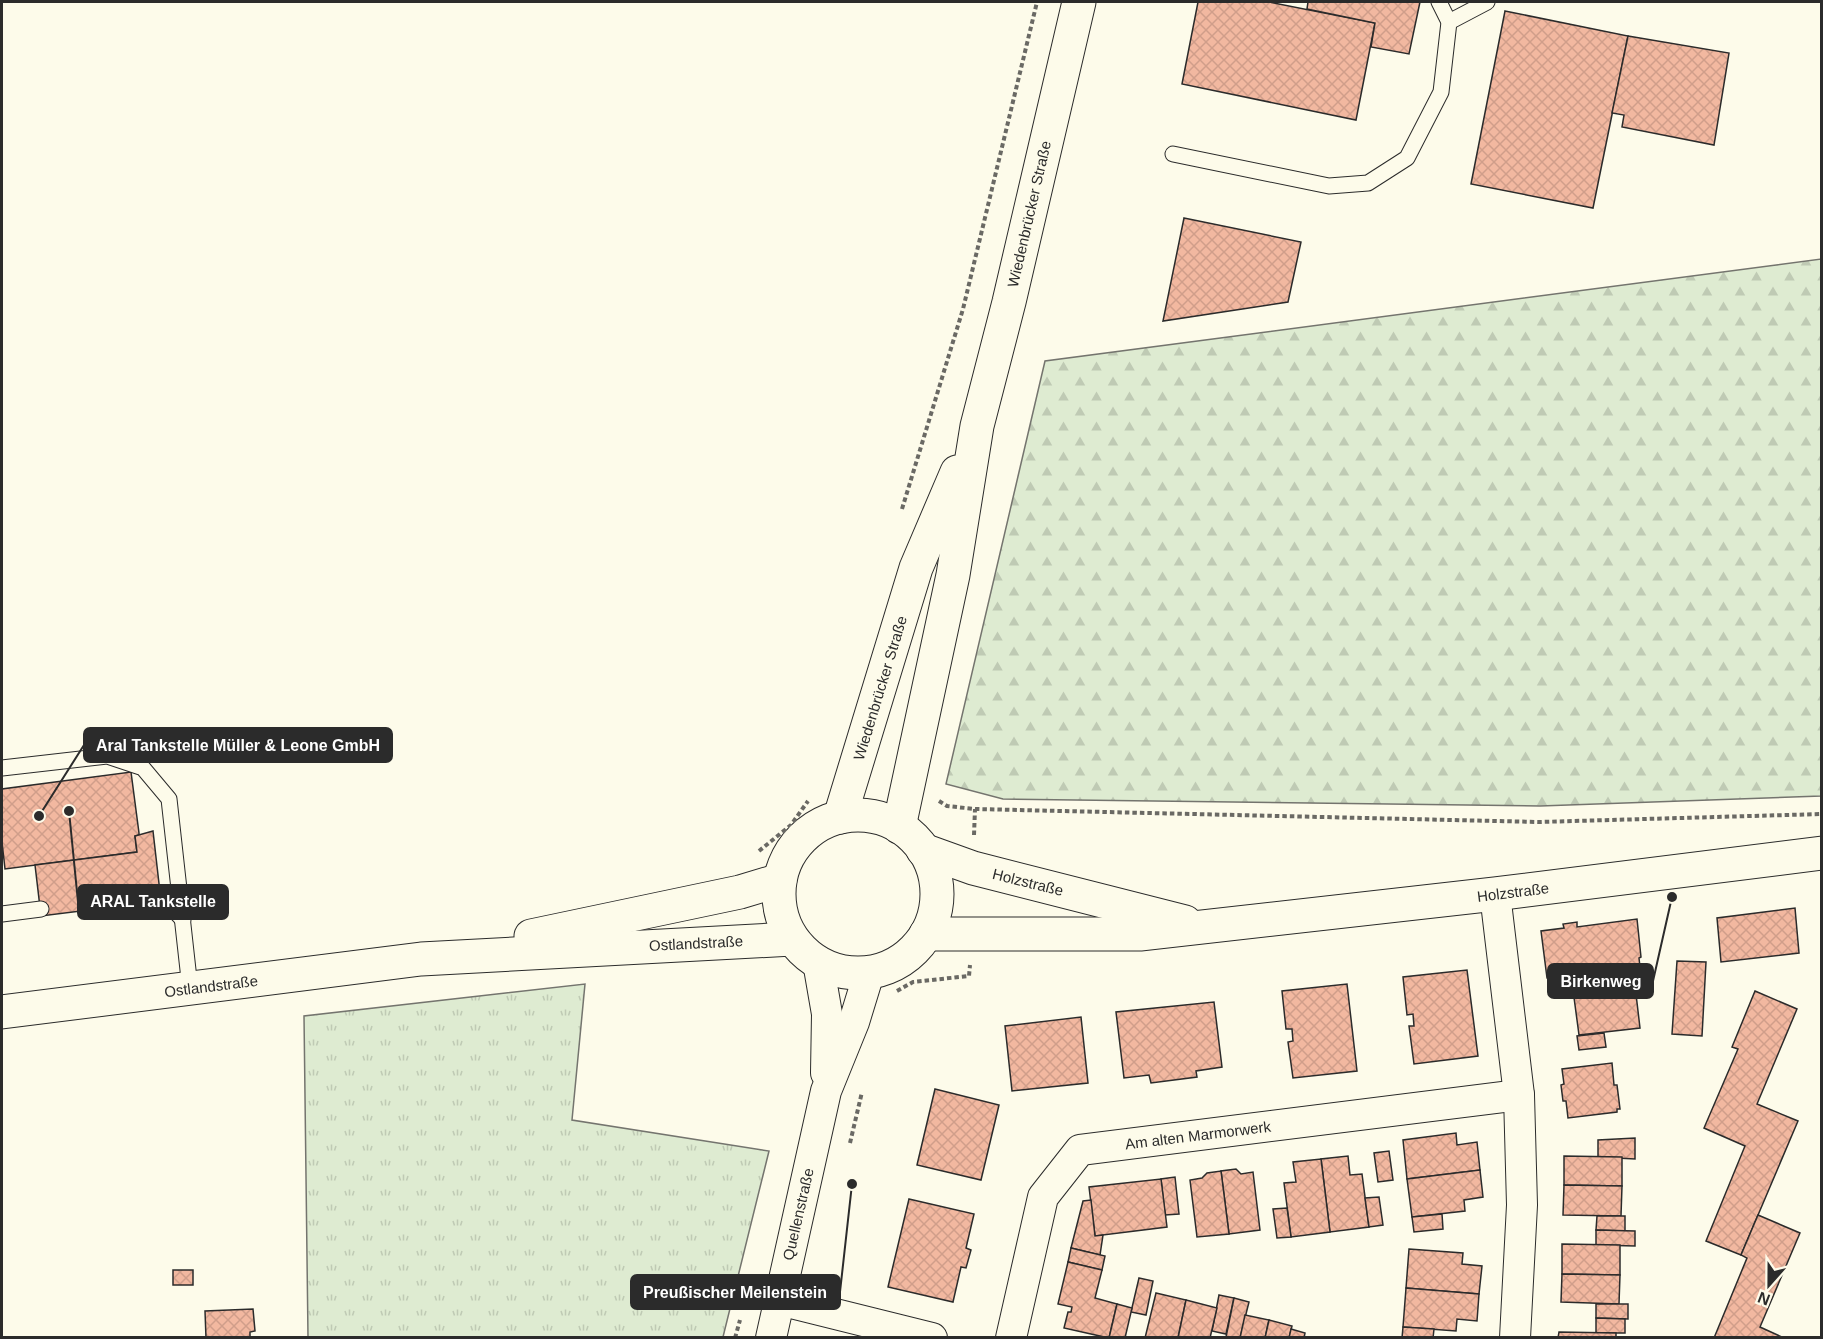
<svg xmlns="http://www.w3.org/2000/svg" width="1823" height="1339" viewBox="0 0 1823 1339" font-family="Arial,sans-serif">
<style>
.grass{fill:url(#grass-tufts);stroke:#74746e;stroke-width:1.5}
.forest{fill:url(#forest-firs);stroke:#74746e;stroke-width:1.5}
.building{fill:url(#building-cross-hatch);stroke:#2b2b2b;stroke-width:1.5}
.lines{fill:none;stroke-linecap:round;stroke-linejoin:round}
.lane-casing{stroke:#2b2b2b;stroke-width:17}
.street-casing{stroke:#2b2b2b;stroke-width:32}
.secondary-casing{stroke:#2b2b2b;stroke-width:35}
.path{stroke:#6a6964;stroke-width:4;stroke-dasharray:4.5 3;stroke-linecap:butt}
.lane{stroke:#fdfbea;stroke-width:15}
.street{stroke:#fdfbea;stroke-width:30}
.secondary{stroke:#fdfbea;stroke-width:33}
.labels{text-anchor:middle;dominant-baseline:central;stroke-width:4.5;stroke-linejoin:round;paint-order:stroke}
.street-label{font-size:15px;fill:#2b2b2b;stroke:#fdfbea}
.leader{fill:none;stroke:#2b2b2b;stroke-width:2}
.callout-dot{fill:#2b2b2b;stroke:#fdfbea;stroke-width:2}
.callout{fill:#2b2b2b;stroke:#2b2b2b;stroke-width:2}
.callout-label{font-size:16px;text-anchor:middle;font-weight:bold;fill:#fff}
</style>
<defs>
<pattern id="grass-tufts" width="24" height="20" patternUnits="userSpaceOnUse" patternTransform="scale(1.5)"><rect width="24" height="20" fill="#deebd1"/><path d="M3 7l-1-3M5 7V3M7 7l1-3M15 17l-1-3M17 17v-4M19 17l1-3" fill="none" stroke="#bfcab4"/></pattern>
<pattern id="forest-firs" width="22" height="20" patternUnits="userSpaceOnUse" patternTransform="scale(1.5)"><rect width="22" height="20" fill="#deebd1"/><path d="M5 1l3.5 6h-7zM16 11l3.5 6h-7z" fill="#bfcab4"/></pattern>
<pattern id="building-cross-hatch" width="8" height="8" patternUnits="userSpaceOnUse" patternTransform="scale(1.5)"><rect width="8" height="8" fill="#f2b8a0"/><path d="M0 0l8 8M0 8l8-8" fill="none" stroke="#d09e8a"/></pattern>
</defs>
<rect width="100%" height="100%" fill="#fdfbea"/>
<path class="grass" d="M585,984L572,1120L769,1151L723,1337H308L304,1016Z"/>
<path class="forest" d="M1821,259V796L1540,806L1003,799L946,784L1045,361Z"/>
<g class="building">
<path d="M1198,2H1269L1375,23L1356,120L1182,84Z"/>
<path d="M1308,2H1420L1409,54L1371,47L1375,23L1307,9Z"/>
<path d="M1505,11L1628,36L1593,208L1471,184Z"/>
<path d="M1628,36L1729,53L1714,145L1622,127L1624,115L1612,113Z"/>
<path d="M1184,218L1301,242L1288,302L1163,321Z"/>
<path d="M131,772L139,833V835L135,836L137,852L5,869L2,842V789Z"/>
<path d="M153,831L161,901L41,916L35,865L137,852L135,836Z"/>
<path d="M1795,908L1799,953L1721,962L1717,918Z"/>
<path d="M1637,919L1641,957L1639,958L1641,976L1634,977L1640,1028L1579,1035L1571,975L1547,978L1541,931L1564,928L1563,924L1577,922V927Z"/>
<path d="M1677,961L1706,962L1702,1036L1672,1034Z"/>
<path d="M1467,970L1478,1056L1414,1064L1409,1026H1414L1413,1014L1407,1015L1403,977Z"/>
<path d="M1347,984L1357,1071L1293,1078L1288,1042L1293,1041L1292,1029H1286L1282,991Z"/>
<path d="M1755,991L1797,1009L1757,1104L1798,1121L1741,1255L1706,1241L1745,1146L1704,1128L1738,1049L1732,1047Z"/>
<path d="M1214,1002L1222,1067L1196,1071L1197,1077L1151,1083L1149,1075L1124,1078L1116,1012Z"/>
<path d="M1081,1017L1088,1083L1012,1091L1005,1026Z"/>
<path d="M1604,1033L1606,1047L1579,1050L1577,1036Z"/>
<path d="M1612,1063L1614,1085H1617L1620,1109H1617V1112L1568,1118L1566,1101H1563L1561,1085L1564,1084L1562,1069Z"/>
<path d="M935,1089L999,1105L981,1180L917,1165Z"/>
<path d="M1456,1133L1457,1145L1477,1142L1480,1170L1407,1179L1403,1140Z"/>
<path d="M1635,1138V1159L1598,1157V1140Z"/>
<path d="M1389,1151L1393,1180L1378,1182L1374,1153Z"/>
<path d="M1348,1156L1350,1175L1362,1174L1369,1227L1330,1232L1321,1159Z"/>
<path d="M1564,1156L1622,1157V1186L1564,1185Z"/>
<path d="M1321,1159L1330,1232L1291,1237L1284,1183L1296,1182L1293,1162Z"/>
<path d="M1236,1169L1241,1174L1253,1172L1260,1230L1229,1234L1221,1171Z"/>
<path d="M1480,1170L1483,1197L1464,1200L1465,1211L1412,1217L1407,1179Z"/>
<path d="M1221,1171L1229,1234L1197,1237L1190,1180L1202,1178L1207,1173Z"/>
<path d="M1175,1177L1179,1214L1165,1215L1161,1179Z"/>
<path d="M1161,1179L1167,1227L1095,1236L1089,1187Z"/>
<path d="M1564,1185L1622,1186L1621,1216L1563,1215Z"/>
<path d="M1379,1197L1383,1225L1369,1227L1365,1198Z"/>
<path d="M909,1199L974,1214L966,1248L971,1250L966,1268L961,1267L953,1302L888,1287Z"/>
<path d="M1091,1200L1095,1236L1103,1235L1100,1255L1071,1248L1083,1201Z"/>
<path d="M1287,1208L1291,1237L1277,1238L1273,1209Z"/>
<path d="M1442,1214L1443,1229L1414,1232L1412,1217Z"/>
<path d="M1758,1215L1800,1233L1760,1327L1784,1338H1714L1747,1258L1741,1255Z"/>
<path d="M1597,1216H1625V1231L1596,1230Z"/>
<path d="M1596,1230L1635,1231V1246L1596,1245Z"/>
<path d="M1562,1244L1620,1245V1275L1562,1274Z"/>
<path d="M1071,1248L1105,1256L1102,1270L1068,1262Z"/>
<path d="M1409,1249L1463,1253L1462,1264L1482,1266L1479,1294L1406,1288Z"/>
<path d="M1068,1262L1102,1270L1095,1298L1117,1304L1109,1338L1064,1328L1068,1312H1071L1072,1307L1058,1304Z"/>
<rect x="173" y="1270" width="20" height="15"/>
<path d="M1562,1274L1620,1275L1619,1304L1561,1302Z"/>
<path d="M1139,1278L1153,1281L1146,1315L1131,1312Z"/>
<path d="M1406,1288L1479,1294L1477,1321L1457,1319L1456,1331L1403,1327Z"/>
<path d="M1156,1293L1186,1300L1178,1338H1145Z"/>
<path d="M1219,1295L1234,1298L1226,1334L1212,1331Z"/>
<path d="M1234,1298L1249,1302L1240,1338L1226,1337Z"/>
<path d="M1186,1300L1217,1308L1210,1338H1178Z"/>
<path d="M1117,1304L1132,1308L1125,1338H1109Z"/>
<path d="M1596,1304H1628V1319L1596,1318Z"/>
<path d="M253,1309L255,1331L250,1332V1338H206L205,1311Z"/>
<path d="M1245,1315L1269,1320L1265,1338H1240Z"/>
<path d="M1596,1318L1625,1319V1333H1596Z"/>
<path d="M1269,1320L1292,1326L1289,1338H1265Z"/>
<path d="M1403,1327L1434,1329L1433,1338H1402Z"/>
<path d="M1291,1329L1305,1333L1304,1338H1289Z"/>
<path d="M1559,1332L1616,1333V1338H1558Z"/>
</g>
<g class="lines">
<g class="lane-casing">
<g id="lane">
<path d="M1449,22L1487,2"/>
<path d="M1173,154L1329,186L1368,183L1407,158L1441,92L1449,22L1439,2"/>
<path d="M2,768L107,756L143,768L169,799L190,988"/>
<path d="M160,895L183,920"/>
<path d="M2,914L41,909"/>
</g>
</g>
<g class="street-casing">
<g id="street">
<path d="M1495,894L1519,1095L1522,1205L1515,1338"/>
<path d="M818,962L827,1014L826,1073"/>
<path d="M779,1300L932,1338"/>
<path d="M771,1338L826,1091L854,1022L869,973"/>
<path d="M1011,1338L1043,1197L1080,1150L1519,1095"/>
</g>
</g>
<g class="secondary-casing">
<g id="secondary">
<circle cx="858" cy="894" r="79"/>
<path d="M840,817L916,568L957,472"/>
<path d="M899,827L953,575L977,426L1009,302L1079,2"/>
<path d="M923,850L973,868L1185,922"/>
<path d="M926,934H1140L1495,894L1822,853"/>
<path d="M531,936L740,892L780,880"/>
<path d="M2,1012L421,959L792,939"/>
</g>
</g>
<g class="path">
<path d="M902,509L963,309L1037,2"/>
<path d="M939,801L947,806L975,809L1539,822L1822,814"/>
<path d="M974,835L975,809"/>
<path d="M759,851L791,825L808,801"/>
<path d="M897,991L913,982L969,976L970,965"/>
<path d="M850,1143L862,1092"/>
<path d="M735,1338L740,1320"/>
</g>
<use href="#lane" class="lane"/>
<use href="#street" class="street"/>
<use href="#secondary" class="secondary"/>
</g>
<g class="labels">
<g class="street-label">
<text transform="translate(1029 214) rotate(-77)">Wiedenbrücker Straße</text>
<text transform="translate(880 688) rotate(-73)">Wiedenbrücker Straße</text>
<text transform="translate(1028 882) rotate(14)">Holzstraße</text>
<text transform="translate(1513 892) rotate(-7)">Holzstraße</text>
<text transform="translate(696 943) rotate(-3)">Ostlandstraße</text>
<text transform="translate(211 986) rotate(-7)">Ostlandstraße</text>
<text transform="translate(1198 1135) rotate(-7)">Am alten Marmorwerk</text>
<text transform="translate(798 1214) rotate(-77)">Quellenstraße</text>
</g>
</g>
<path class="leader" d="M39 816L84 745M69 811L78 902M1672 897L1653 981M852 1184L840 1292"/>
<g class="callout-dot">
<circle cx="39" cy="816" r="6"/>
<circle cx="69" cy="811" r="6"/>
<circle cx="1672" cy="897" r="6"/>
<circle cx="852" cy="1184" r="6"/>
</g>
<g class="callout">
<rect x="84" y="728" width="308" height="34" rx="6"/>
<rect x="78" y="885" width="150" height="34" rx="6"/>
<rect x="1548" y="964" width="105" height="34" rx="6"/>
<rect x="631" y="1275" width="209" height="34" rx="6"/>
</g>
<g class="callout-label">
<text x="238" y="751">Aral Tankstelle Müller &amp; Leone GmbH</text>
<text x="153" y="907">ARAL Tankstelle</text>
<text x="1601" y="987">Birkenweg</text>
<text x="735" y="1298">Preußischer Meilenstein</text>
</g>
<rect width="1823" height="1339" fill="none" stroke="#2b2b2b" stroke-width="6"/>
<g transform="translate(1769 1285) rotate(201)" stroke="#fdfbea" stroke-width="4.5" paint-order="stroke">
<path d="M0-4.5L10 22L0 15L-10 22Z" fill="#2b2b2b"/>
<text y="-9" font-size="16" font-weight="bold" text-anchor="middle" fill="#2b2b2b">N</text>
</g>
</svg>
